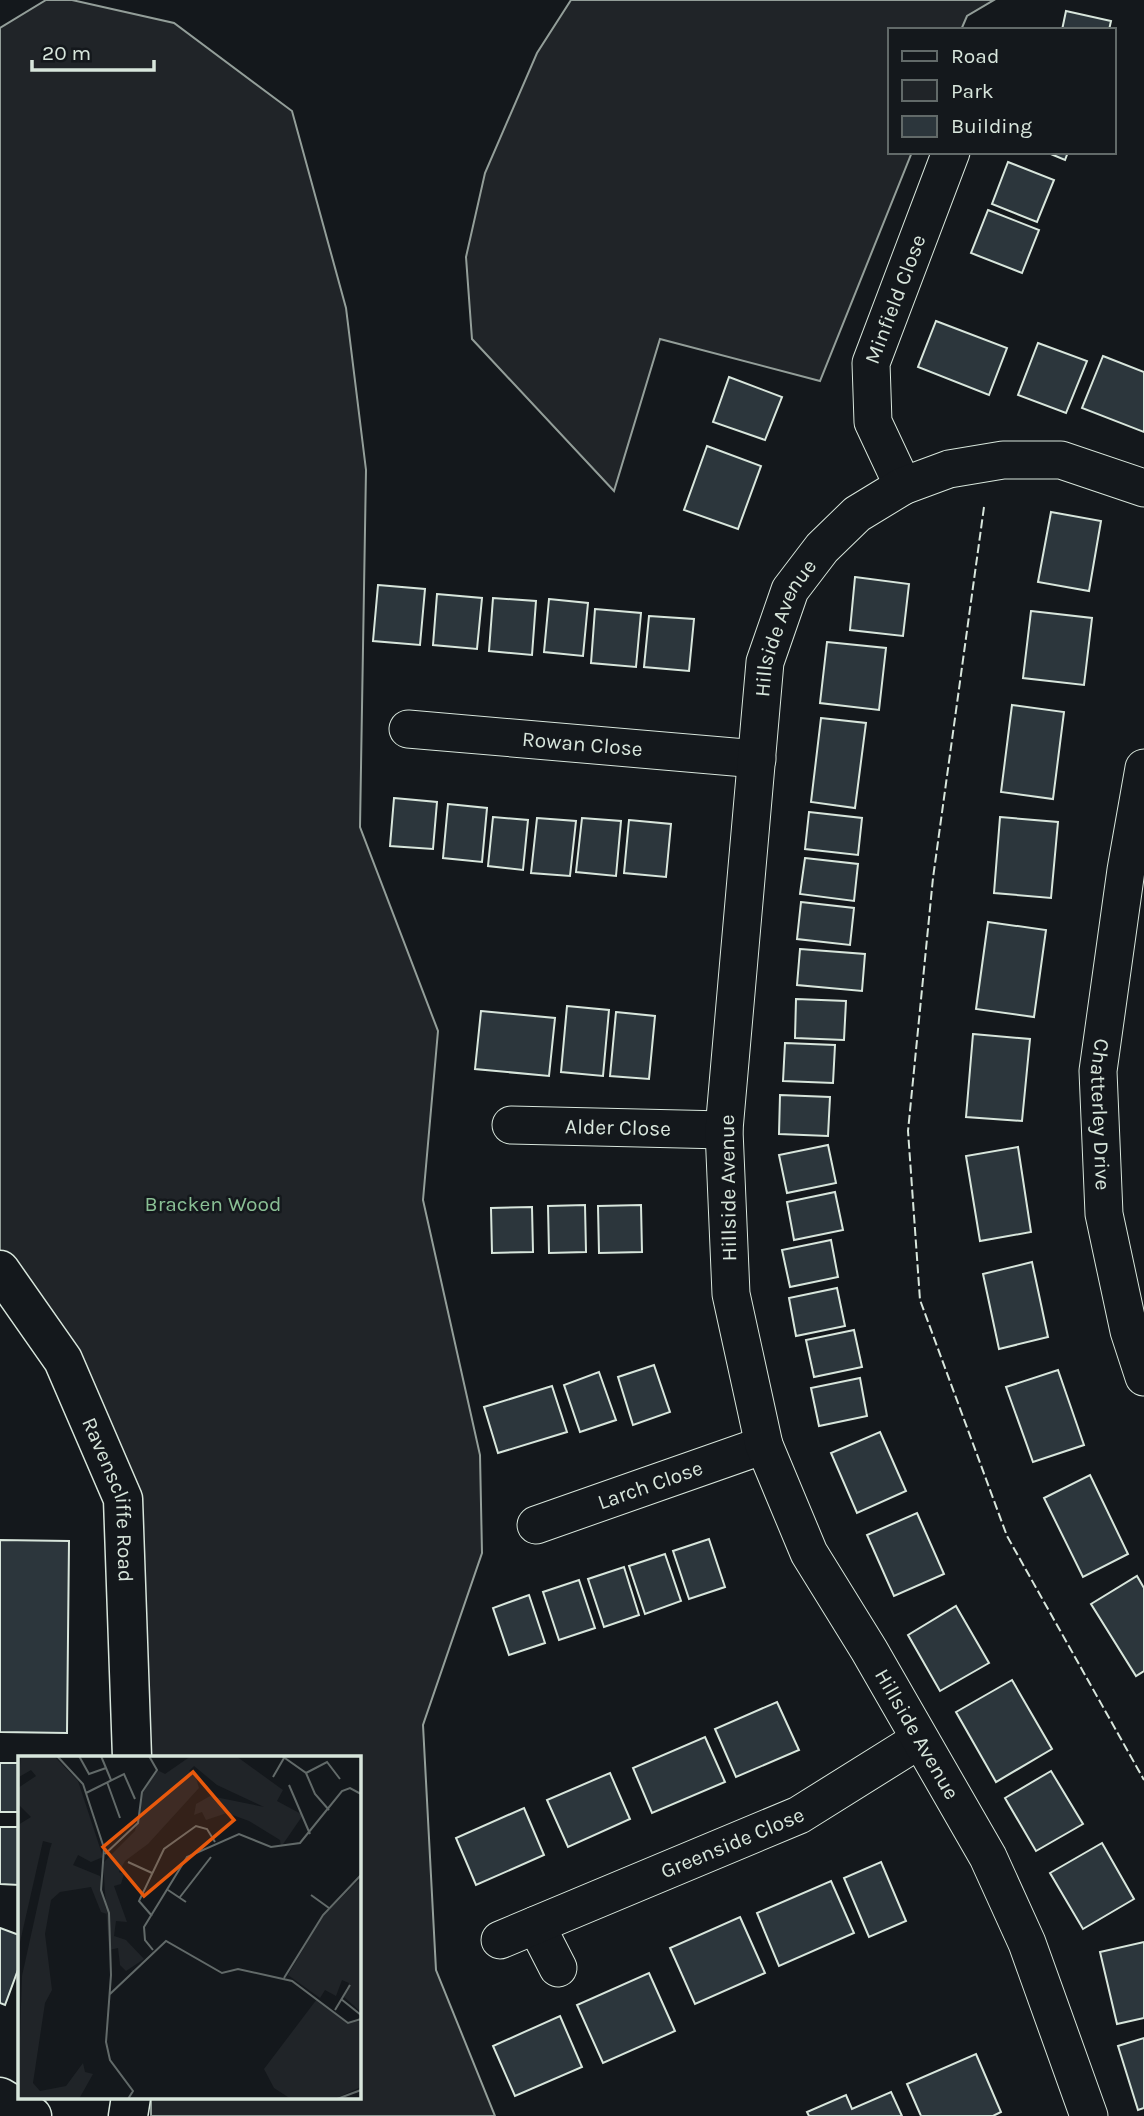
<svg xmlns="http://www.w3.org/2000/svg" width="1144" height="2116" viewBox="0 0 1144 2116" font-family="Karla,sans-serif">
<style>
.green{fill:#202428;stroke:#939e99;stroke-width:2}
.building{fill:#2c363c;stroke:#d8e6dc;stroke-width:2}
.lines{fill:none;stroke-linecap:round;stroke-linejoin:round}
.minor-casing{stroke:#d8e6dc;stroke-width:39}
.tertiary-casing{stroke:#d8e6dc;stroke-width:41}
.minor{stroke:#14181c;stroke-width:37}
.tertiary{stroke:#14181c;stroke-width:38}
.fence{stroke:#d8e6dc;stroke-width:2;stroke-dasharray:9 3.5;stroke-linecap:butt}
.labels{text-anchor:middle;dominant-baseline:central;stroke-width:5;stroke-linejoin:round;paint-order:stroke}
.street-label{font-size:21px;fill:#d8e6dc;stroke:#14181c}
.park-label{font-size:21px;fill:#8ac095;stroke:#14181c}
.inset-road{fill:none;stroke:#626a69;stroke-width:2}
.view{fill:#e8590c;fill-opacity:0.15;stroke:#e8590c;stroke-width:3.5}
.inset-edge{fill:none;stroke:#d8e6dc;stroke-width:3.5}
</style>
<rect width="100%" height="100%" fill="#14181c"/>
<g class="green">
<path d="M46,0H72L174,23L292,111L346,308L366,470L360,827L438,1031L423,1200L480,1455L482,1553L423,1725L436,1970L495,2116H151V2097H359V1757H151L139,1492L0,1270V28Z"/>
<path d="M571,0H994L967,16L961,30H890V152H912L820,381L660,339L614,491L472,339L466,257L485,173L537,53Z"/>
</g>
<g class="building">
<path d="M1066,11L1111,21L1109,30H1062Z"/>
<path d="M1046,152H1068L1065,160Z"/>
<path d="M1008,162L1054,180L1037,222L992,204Z"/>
<path d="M988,210L1039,230L1022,273L971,253Z"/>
<path d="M936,321L1007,348L989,395L918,367Z"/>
<path d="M1038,343L1087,361L1066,413L1018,395Z"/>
<path d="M1103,356L1144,372V432L1082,408Z"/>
<path d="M729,377L782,397L765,440L713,422Z"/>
<path d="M707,446L761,466L738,529L684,510Z"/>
<path d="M1051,512L1101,521L1089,591L1038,582Z"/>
<path d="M855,577L909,584L903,636L850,630Z"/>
<path d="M378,585L425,589L420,645L373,641Z"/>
<path d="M437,594L482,598L477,649L433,645Z"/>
<path d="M493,598L536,601L532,655L489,651Z"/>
<path d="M549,599L588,603L583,656L544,652Z"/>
<path d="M595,609L641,613L636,667L591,663Z"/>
<path d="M1031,611L1092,618L1084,685L1023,678Z"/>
<path d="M649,616L694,619L689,671L644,667Z"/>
<path d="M827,642L886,648L879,710L820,703Z"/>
<path d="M1012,705L1064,712L1053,799L1001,792Z"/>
<path d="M821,718L866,723L855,808L811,802Z"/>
<path d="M394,798L437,802L433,849L390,846Z"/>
<path d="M448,804L487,808L482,862L443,858Z"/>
<path d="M809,812L862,818L858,855L805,849Z"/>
<path d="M493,817L528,820L523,870L488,866Z"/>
<path d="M1000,817L1058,822L1051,898L994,893Z"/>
<path d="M537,818L576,821L570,876L531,873Z"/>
<path d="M582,818L621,821L616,876L576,872Z"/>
<path d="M629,820L671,824L666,877L624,873Z"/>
<path d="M805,858L858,864L854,901L800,894Z"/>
<path d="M801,902L854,908L850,945L797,939Z"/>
<path d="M988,922L1046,930L1034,1017L976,1009Z"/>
<path d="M800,949L865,954L862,991L797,985Z"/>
<path d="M796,999L846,1001L844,1040L795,1038Z"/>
<path d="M567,1006L609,1010L603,1076L561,1072Z"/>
<path d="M481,1011L555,1018L549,1076L475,1069Z"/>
<path d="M616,1012L655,1016L649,1079L610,1076Z"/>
<path d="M973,1034L1030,1039L1022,1121L966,1117Z"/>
<path d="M785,1043L835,1045L833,1083L783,1081Z"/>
<path d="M780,1095L830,1097L828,1136L779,1134Z"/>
<path d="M828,1145L836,1183L787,1193L779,1155Z"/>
<path d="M1018,1147L1031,1232L980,1241L966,1156Z"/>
<path d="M835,1192L843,1230L794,1240L787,1202Z"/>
<path d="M585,1205L586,1252L549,1253L548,1206Z"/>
<path d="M641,1205L642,1252L599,1253L598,1206Z"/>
<path d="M532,1207L533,1252L492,1253L491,1208Z"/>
<path d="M831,1240L838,1277L790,1287L782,1250Z"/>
<path d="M1032,1262L1048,1337L999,1349L983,1274Z"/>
<path d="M837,1288L845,1326L796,1336L789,1298Z"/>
<path d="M854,1330L862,1367L814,1377L806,1340Z"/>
<path d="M654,1365L670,1412L633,1425L618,1377Z"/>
<path d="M1058,1370L1084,1445L1033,1462L1006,1387Z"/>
<path d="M599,1372L616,1420L580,1432L564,1385Z"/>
<path d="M860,1378L867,1416L819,1426L811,1388Z"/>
<path d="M552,1386L567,1432L498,1453L484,1407Z"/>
<path d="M880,1432L906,1491L857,1513L831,1453Z"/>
<path d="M1090,1475L1128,1554L1083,1577L1044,1498Z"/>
<path d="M917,1513L944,1574L894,1596L867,1535Z"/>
<path d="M709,1539L725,1587L689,1599L673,1551Z"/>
<path d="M0,1540L69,1541L67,1733L0,1732Z"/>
<path d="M665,1554L681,1601L645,1614L629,1566Z"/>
<path d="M624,1567L639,1615L604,1627L588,1579Z"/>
<path d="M1137,1576L1144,1588V1671L1136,1676L1091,1604Z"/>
<path d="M579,1580L595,1628L559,1640L543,1592Z"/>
<path d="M529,1595L545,1643L509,1655L493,1608Z"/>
<path d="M956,1606L989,1663L940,1691L908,1635Z"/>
<path d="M1012,1680L1052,1749L996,1782L956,1712Z"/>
<path d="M777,1702L799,1750L736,1777L715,1729Z"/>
<path d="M705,1737L725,1782L652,1813L633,1768Z"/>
<rect x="0" y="1763" width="19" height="49"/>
<path d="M1051,1771L1083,1824L1036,1851L1005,1798Z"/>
<path d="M610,1773L630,1819L568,1847L547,1800Z"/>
<path d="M524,1808L544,1855L476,1885L456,1838Z"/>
<path d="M0,1827H19V1885L0,1884Z"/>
<path d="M1102,1843L1134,1899L1083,1929L1050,1873Z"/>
<path d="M881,1862L906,1921L869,1937L844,1878Z"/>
<path d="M831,1881L854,1933L779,1966L757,1913Z"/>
<path d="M740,1917L765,1973L695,2004L670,1948Z"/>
<path d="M0,1928L19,1935V1967L5,2005L0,2003Z"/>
<path d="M1144,1942V2018L1117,2024L1100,1952Z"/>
<path d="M649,1973L675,2031L603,2063L577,2005Z"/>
<path d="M560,2016L582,2067L515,2096L493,2046Z"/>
<path d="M1144,2038V2108L1138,2110L1118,2046Z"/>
<path d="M976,2054L1001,2112L993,2116H921L907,2084Z"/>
<path d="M891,2092L902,2116H809L807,2112L846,2095L852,2109Z"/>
</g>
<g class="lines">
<g class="minor-casing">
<g id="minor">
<path id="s1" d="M903,486L873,422L871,363L951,152"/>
<path id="s2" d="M408,729L757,759"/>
<path id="s3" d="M1144,768L1126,870L1098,1071L1104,1214L1129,1331L1144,1377"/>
<path id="s4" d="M511,1125L724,1130"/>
<path id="s5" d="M536,1525L764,1445"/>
<path d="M536,1925L558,1968"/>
<path id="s6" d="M500,1940L799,1815L919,1740"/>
<path id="s7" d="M1089,2116L1027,1943L988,1857L869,1650L809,1553L764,1445L731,1294L724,1130L765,662L790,590L822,548L857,514L903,486L949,469L1003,460H1061L1144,488"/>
</g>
</g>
<g class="tertiary-casing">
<g id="tertiary">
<path id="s8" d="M0,1270L63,1360L123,1499L132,1757"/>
<path d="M0,2097L32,2116"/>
<path d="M128,2116L131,2097"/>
</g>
</g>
<use href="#minor" class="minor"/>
<use href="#tertiary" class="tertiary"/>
<path class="fence" d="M984,507L933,878L908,1131L920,1300L1007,1536L1144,1780"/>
</g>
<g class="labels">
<g class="street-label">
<text stroke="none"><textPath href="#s1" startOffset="198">Minfield Close</textPath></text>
<text stroke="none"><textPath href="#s7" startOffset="1575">Hillside Avenue</textPath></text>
<text stroke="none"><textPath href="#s2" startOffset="175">Rowan Close</textPath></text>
<text stroke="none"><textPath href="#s3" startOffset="350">Chatterley Drive</textPath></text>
<text stroke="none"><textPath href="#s4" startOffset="107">Alder Close</textPath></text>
<text transform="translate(728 1188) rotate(-91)">Hillside Avenue</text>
<text stroke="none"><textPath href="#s5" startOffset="121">Larch Close</textPath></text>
<text stroke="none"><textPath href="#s8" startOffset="259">Ravenscliffe Road</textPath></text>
<text transform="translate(917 1734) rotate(60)">Hillside Avenue</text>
<text stroke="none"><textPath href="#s6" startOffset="252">Greenside Close</textPath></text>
</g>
<g class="park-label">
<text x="213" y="1204">Bracken Wood</text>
</g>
</g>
<g transform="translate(18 1756)">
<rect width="343" height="343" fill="#14181c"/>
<path d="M3,0H36L60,25L85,101L73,106L60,99L55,109L82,120L89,158L83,156L73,131L42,136L33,144L27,178L34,234L27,247L15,327L22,335L48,330L65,307L67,316L75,318L61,343H0L4,220L32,93L34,87L44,90L25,85L0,195V69L13,61L0,48V32L18,20L13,14L1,21ZM173,0H218L265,34L259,45L285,59L263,91L262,84L231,65L209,57L188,64L184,56L176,59L178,48L192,40L246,51L199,29L176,10L171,15L177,18L181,32L130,88L107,105L101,116L106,118L103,128L96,130L109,166L98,165L96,180L108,184L126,203L108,215L102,209L100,192L91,194L85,107L117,75L125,36L139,14L147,18ZM340,125L343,127V256L326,241L331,227L324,224L318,240L307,234L302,242L270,219L305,160ZM299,243L329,267L343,265V331L316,343H273L256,332L246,313Z" fill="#202428"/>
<path class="inset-road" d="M39,0L65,28L86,92L83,134L91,157L93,219L88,286L92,304L115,335L110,343M61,0L71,18L88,12M83,0L93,24M264,0L288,17L297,38L311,54M288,17L309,6L322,23M255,21L266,2M89,26L102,62M271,29L292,78M68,37L106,18L117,43M87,98L120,67L124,36L139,14L131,0M110,106L134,117M150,134L168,146M293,139L311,152M162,141L193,101M134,160L121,145L146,93L178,70L189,73L197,86M135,194L127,184L126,171L169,101L221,78L253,91L282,87L324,35L332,32L343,38M266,222L305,159L343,119M92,238L148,185L204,217L220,213L274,225L330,267L343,263M323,243L343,259M317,254L332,229M319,343L343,334"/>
<path class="view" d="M175,16L216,64L126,140L85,91Z"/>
<rect width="343" height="343" class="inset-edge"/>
</g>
<rect x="888" y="28" width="228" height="126" fill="#14181c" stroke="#626a69" stroke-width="2"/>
<rect x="902" y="51" width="35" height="10" fill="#14181c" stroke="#626a69" stroke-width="2"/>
<text x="951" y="63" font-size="21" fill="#d8e6dc">Road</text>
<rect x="902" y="80" width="35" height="21" fill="#202428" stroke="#626a69" stroke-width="2"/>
<text x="951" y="98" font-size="21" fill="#d8e6dc">Park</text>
<rect x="902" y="116" width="35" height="21" fill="#2c363c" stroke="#626a69" stroke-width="2"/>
<text x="951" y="133" font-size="21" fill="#d8e6dc">Building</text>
<path d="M32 60v10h122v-10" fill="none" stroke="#d8e6dc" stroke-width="3.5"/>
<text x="42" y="60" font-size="21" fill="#d8e6dc" stroke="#14181c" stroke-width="5" paint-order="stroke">20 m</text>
</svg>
